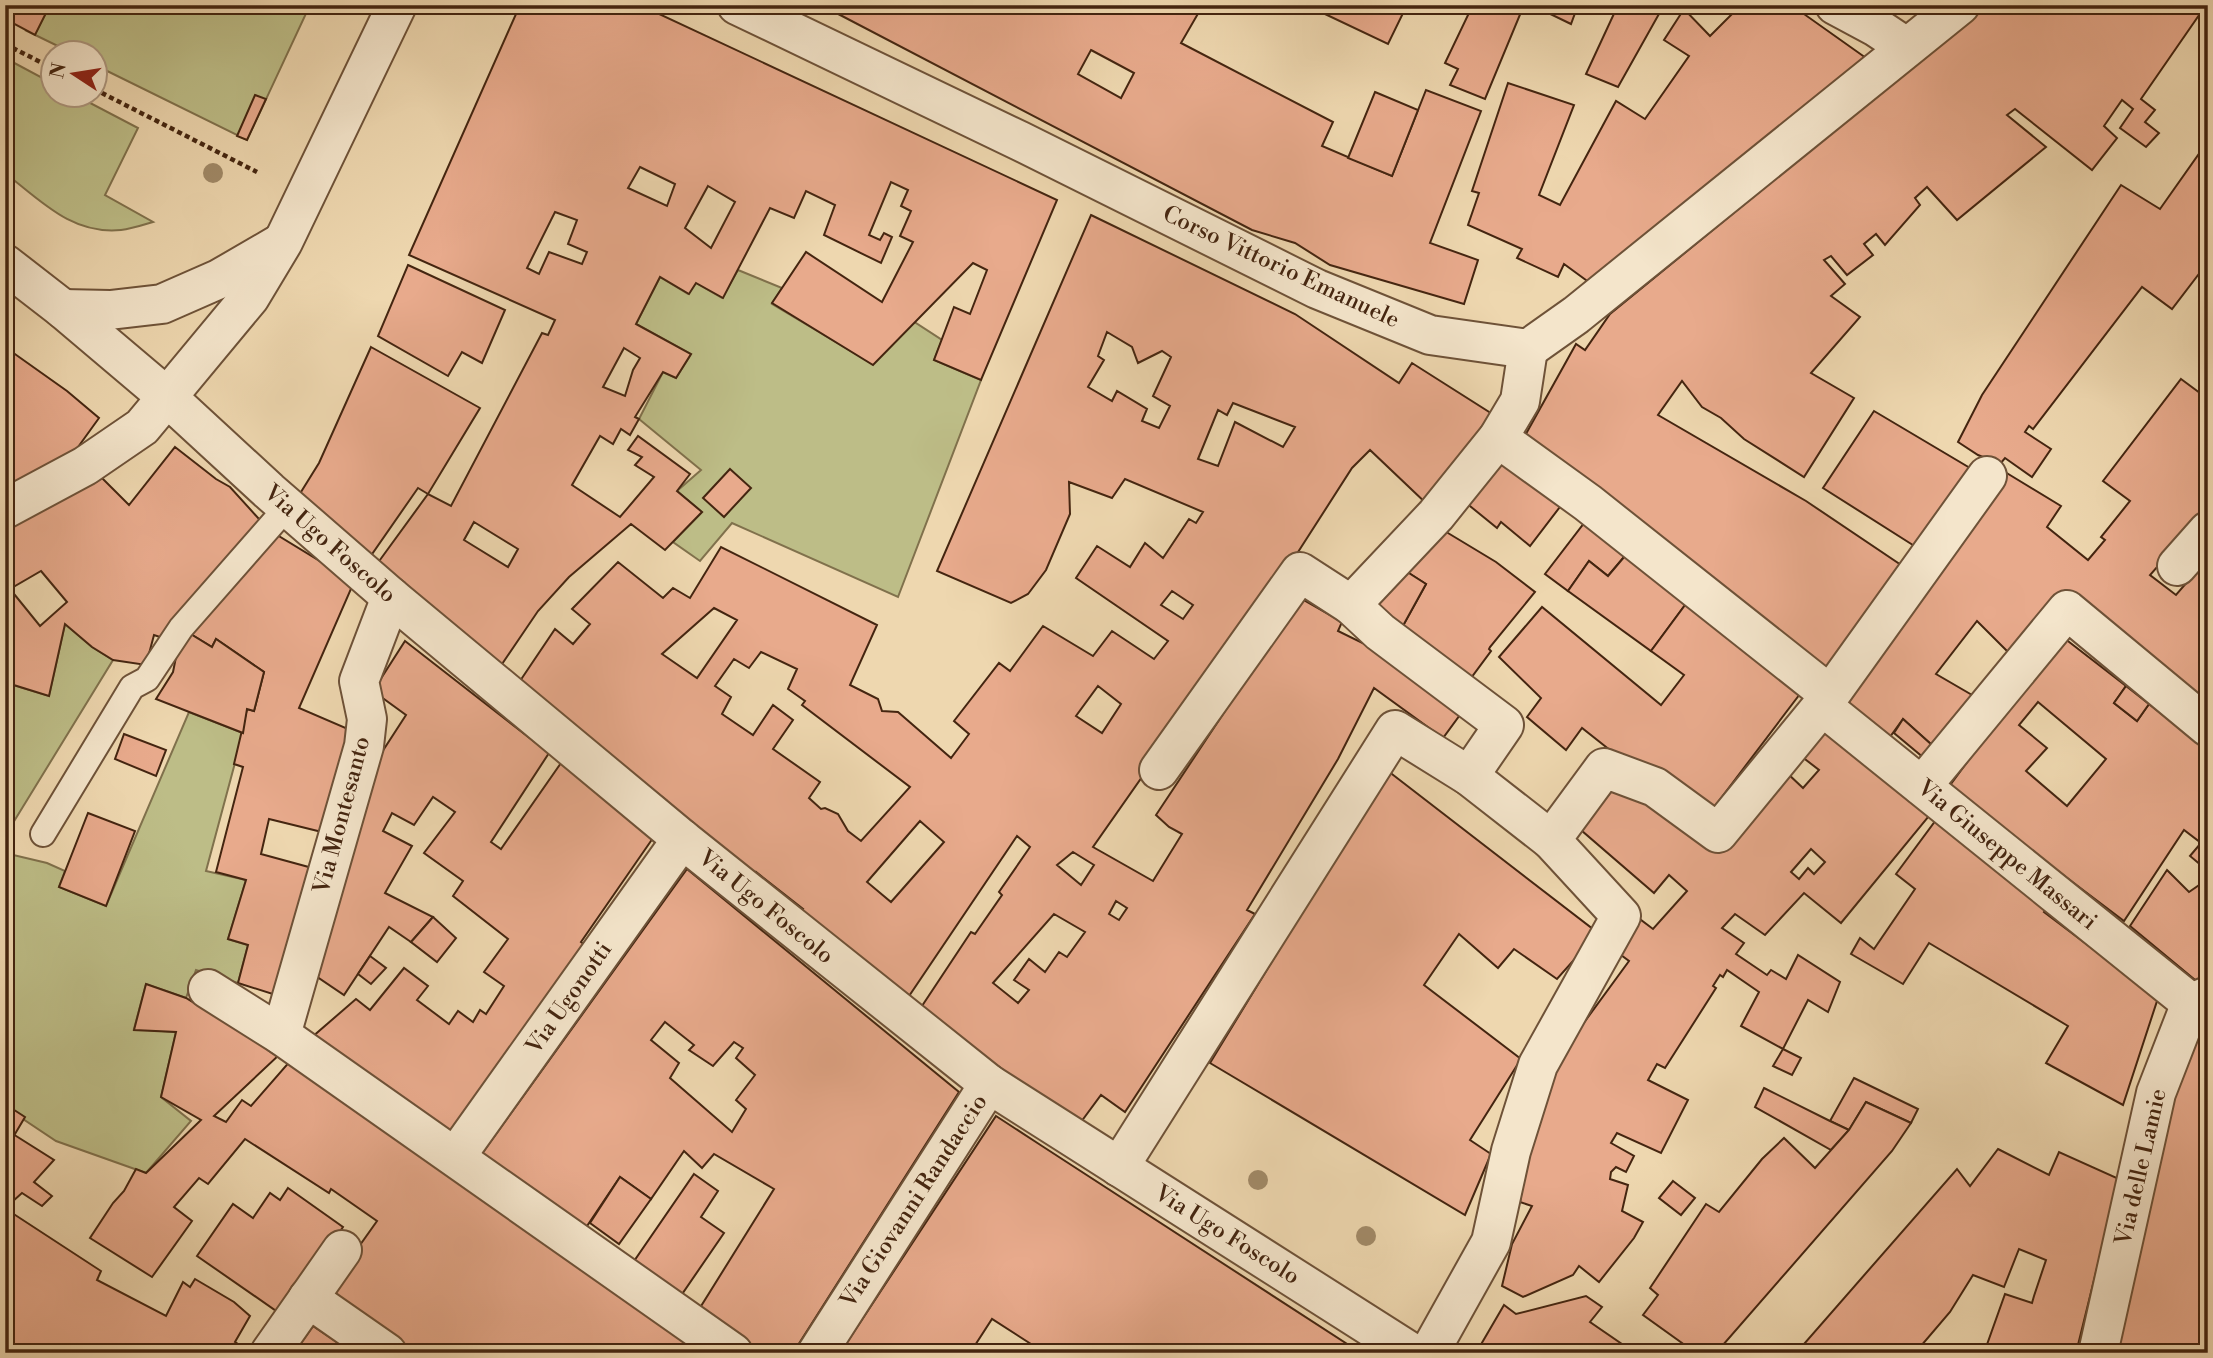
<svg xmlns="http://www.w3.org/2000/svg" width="2213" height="1358" viewBox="0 0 2213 1358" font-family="'Libre Bodoni',serif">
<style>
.green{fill:#bdbd87;stroke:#80714c;stroke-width:2}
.building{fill:#e8aa8c;stroke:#442510;stroke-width:2;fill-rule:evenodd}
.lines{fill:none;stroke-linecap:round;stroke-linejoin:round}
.service-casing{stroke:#6e5238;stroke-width:28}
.minor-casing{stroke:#6e5238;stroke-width:42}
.tertiary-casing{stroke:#6e5238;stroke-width:42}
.path{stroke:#442510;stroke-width:4.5;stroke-dasharray:5 3.5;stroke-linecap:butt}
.service{stroke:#f4e5cb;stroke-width:24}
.minor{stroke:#f4e5cb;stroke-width:38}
.tertiary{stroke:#f4e5cb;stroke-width:38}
.tree{fill:#a18a68}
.labels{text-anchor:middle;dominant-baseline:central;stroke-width:6;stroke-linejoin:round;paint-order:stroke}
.street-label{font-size:23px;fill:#442510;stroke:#f4e5cb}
</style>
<rect width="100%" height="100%" fill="#eed7af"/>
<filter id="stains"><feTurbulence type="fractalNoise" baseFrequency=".00286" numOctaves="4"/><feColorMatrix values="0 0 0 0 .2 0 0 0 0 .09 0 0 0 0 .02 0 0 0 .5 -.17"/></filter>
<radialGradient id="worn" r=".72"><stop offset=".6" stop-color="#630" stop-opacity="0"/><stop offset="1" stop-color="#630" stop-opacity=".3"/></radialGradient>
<g class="green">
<path d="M50,5H310L247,140L95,65L94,52H70L25,30L35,34Z"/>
<path d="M5,58L52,83V94L75,95L138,128L105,195L153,222C143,225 131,229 121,230C72,235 41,201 5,173Z"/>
<path d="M738,270L782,288L772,304L873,364L902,314L942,340L934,360L981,380L898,597L732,523L700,561L673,542L702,512L677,491L701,470L639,419L663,372L676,378L691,354L636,324L660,277L688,294L696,283L722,298Z"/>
<path d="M65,624L92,647L113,660L5,836V685L7,683L49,696Z"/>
<path d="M189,712L243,733L206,871L246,880L228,939L248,945L238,983L196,970L186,998L146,984L134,1029L176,1032L161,1097L191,1121L146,1173L56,1141L5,1107V853L47,863L65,871L59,887L106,906Z"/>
</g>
<g class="building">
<path d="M5,5H50L35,35L5,19Z"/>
<path d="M520,5H640L1057,200L981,380L934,360L954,307L970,314L987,270L973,263L873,365L772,303L806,252L882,302L913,242L900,236L911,211L901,206L908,190L891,182L869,235L880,240L884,233L892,237L881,263L824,235L835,205L806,191L794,218L770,208L723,298L696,283L689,294L660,277L636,324L691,354L676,378L663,372L635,417L639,419L630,435L621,429L613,444L600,436L572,485L620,517L654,477L635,465L642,457L628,450L638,436L690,474L677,491L702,512L665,550L631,524L569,577L538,611L500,667L377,564L428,494L451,506L542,333L548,335L555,320L409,255ZM640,167L675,184L667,206L628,188ZM708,186L735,202L711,248L685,228ZM555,212L577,220L568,244L587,252L582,264L549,252L539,274L527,268ZM624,348L640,358L633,370L625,396L603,387ZM474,522L518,549L508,567L464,540Z"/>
<path d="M821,5H1203L1181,43L1333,122L1322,146L1392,176L1426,90L1481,111L1430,243L1478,260L1464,304L1330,265L1295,243L1252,230ZM1091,50L1134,73L1121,98L1078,74Z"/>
<path d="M1306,5H1407L1388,44Z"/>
<path d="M1453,5H1524L1485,99L1450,85L1458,69L1445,63L1469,13Z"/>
<path d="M1546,5H1578L1571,24L1544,11Z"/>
<path d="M1618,5H1664L1618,87L1586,74Z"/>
<path d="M1741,5H1784L1804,14L1866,58L1590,283L1564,264L1558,277L1517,258L1522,249L1468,225L1479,193L1472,191L1508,83L1574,105L1539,195L1560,205L1616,101L1645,119L1689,56L1664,40L1684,9L1710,36Z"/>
<path d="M1988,5H2206L2141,99L2155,110L2145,122L2159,133L2146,147L2120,128L2133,109L2122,100L2104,126L2117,138L2092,170L2015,109L2007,115L2046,147L1957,220L1927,187L1915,198L1920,205L1885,245L1876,234L1864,244L1873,255L1847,275L1831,256L1824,260L1845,284L1831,296L1860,317L1811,373L1854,398L1804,477L1744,439L1721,418L1702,407L1682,381L1658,415L1806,501L1907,569L1831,678L1522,441L1576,344L1585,350L1610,314Z"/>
<path d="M1375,92L1418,110L1392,176L1348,158Z"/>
<path d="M255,95L266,99L247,140L237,136Z"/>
<path d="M2208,141V262L2172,309L2142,287L2033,429L2029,426L2025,432L2051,449L2032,477L2005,458L2000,464L1978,455L1958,442L1982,395L2121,185L2160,209Z"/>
<path d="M1091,215L1295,314L1399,383L1412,363L1497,417L1430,507L1370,450L1352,468L1282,577L1093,847L1153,881L1182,834L1169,827L1156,815L1300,598L1342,622L1338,631L1381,652L1465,708L1443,738L1374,688L1338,759L1247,910L1255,914L1125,1112L1101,1095L1081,1122L994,1068L918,1012L971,932L975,934L1002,895L999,892L1030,847L1017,836L905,1002L798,915L803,909L756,872L751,878L662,805L666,800L596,746L520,681L555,629L573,644L590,624L572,609L618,562L663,598L673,588L690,598L721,547L877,625L850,685L878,699L882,711L898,712L951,758L969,734L954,721L999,663L1010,671L1043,626L1093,656L1112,631L1154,659L1168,641L1076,578L1097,546L1130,567L1145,543L1163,558L1189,519L1196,523L1203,512L1125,479L1112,498L1069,482L1070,514L1046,570L1028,594L1011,603L937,571ZM1107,332L1132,347L1138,363L1162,351L1171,357L1153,396L1170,406L1159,428L1142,421L1147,409L1117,391L1112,401L1088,387L1104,360L1098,356ZM1233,403L1295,427L1283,447L1235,422L1218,466L1198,459L1218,410L1227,415ZM1172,591L1193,605L1183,619L1161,605ZM714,608L737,620L697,678L662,654ZM761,652L797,669L788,689L805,701L802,705L910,787L861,841L848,831L838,814L825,808L821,809L809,798L820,782L773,749L793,720L773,705L753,735L722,714L731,697L715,686L734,659L749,668ZM1098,686L1121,704L1102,733L1076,716ZM920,821L944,842L891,902L867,882ZM1073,852L1094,865L1081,885L1057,865ZM1116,901L1127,908L1119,920L1109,914ZM1054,914L1085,932L1067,957L1059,952L1045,972L1029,959L1014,980L1029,990L1018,1003L993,983Z"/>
<path d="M408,265L505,310L482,363L462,352L448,376L378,336Z"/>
<path d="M5,347L67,391L99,418L73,454L5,490Z"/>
<path d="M371,347L480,408L428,494L418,488L370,557L296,500L319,463Z"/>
<path d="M2181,379L2208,399V509L2150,575L2176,595L2208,558L2207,711L2062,592L2011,655L1977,621L1936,674L1972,695L1933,746L1903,719L1887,741L1839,705L2005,472L2061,506L2047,527L2088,560L2105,540L2101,537L2130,501L2103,481Z"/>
<path d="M1874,411L1975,471L1916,547L1823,488Z"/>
<path d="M175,447L216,479L230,487L269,530L354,582L299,708L355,732L326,833L269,819L261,854L316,869L279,996L238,983L248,945L228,939L246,880L216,872L243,767L234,764L247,709L254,711L264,672L216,639L212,647L189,633L163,638L154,635L146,665L113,660L92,647L65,624L49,696L7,683L5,685V529L101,477L129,505ZM41,571L67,602L40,626L10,589Z"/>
<path d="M1500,457L1566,499L1530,546L1501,522L1497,528L1465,502Z"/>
<path d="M730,469L751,488L724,517L703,498Z"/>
<path d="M1588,518L1630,550L1608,576L1589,561L1568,591L1545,574Z"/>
<path d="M1438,527L1496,562L1535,592L1490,647L1489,649L1491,651L1468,682L1399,633L1426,584L1401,568Z"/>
<path d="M1630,550L1691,597L1651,651L1568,591L1589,561L1608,576Z"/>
<path d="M1401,568L1426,584L1399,633L1378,606Z"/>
<path d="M1691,597L1806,686L1709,814L1625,762L1582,728L1566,750L1527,717L1541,698L1499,657L1542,607L1661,705L1684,675L1651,651Z"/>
<path d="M189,633L212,647L216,639L264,672L254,711L247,709L243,733L156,699L173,672L176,657Z"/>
<path d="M2064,638L2126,686L2114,703L2137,721L2149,704L2208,750V871L2190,856L2201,843L2184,830L2124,921L1948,788L2021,689ZM2038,702L2106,759L2067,806L2026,771L2047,748L2019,725Z"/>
<path d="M405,641L549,753L491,842L501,849L561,763L653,838L581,942L588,947L453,1139L311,1038L356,999L370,1010L404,968L428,986L417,1000L449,1024L458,1011L473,1022L480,1010L486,1014L504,986L484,972L508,939L453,896L463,881L424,853L455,812L433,797L414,825L392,813L383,831L412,846L385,893L433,917L411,942L389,927L344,995L310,972L371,769L406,715L373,691Z"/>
<path d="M2126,686L2149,704L2137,721L2114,703Z"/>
<path d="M1903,719L1933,746L1924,758L1894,733Z"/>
<path d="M1823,726L1929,816L1841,923L1804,893L1765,935L1735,914L1722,928L1744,943L1736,954L1767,975L1771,970L1786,979L1798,955L1840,982L1828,1012L1808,1000L1783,1049L1741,1026L1759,992L1727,970L1723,977L1720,975L1713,986L1716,988L1665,1068L1657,1064L1648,1080L1688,1100L1661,1153L1617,1133L1611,1143L1634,1156L1626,1172L1616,1167L1611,1172L1610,1179L1628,1185L1622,1211L1643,1222L1634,1238L1599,1282L1579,1266L1573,1275L1523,1297L1502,1286L1512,1244L1532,1206L1520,1202L1534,1109L1553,1065L1629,961L1617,952L1641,920L1653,929L1687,891L1669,875L1654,893L1581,830L1617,784L1648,797L1715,852L1787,773L1803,788L1819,770L1801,756ZM1811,849L1825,862L1814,874L1808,868L1799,879L1791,872Z"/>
<path d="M124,734L166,750L156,776L115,759Z"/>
<path d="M1388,771L1598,933L1557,979L1514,949L1498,968L1459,934L1424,985L1521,1059L1470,1140L1491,1154L1465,1215L1210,1063Z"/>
<path d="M88,813L135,831L106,906L59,887Z"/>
<path d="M1936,820L2047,908L2044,912L2158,998L2123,1105L2046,1063L2068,1026L1929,943L1903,984L1851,954L1860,938L1874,949L1915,889L1896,874Z"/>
<path d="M687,869L959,1092L793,1353H763L698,1311L774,1189L714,1154L702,1168L684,1151L651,1199L620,1177L585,1229L478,1159ZM665,1022L694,1045L689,1050L713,1066L734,1042L743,1048L736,1058L755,1075L736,1100L746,1109L732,1132L670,1078L679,1063L651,1040Z"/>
<path d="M2167,870L2189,892L2208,879L2206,989L2130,926Z"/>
<path d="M433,917L456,938L437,962L411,942Z"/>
<path d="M370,956L386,968L371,984L358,974Z"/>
<path d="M146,984L186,998L279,1055L214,1116L226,1122L242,1100L251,1106L291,1060L699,1353H411L326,1293L377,1221L331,1189L329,1193L245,1139L208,1184L199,1178L174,1207L192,1221L152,1277L90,1238L113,1203L124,1191L136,1169L146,1173L201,1120L161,1097L176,1032L134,1030Z"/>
<path d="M2196,1024L2208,1028V1350L2118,1347L2159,1146Z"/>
<path d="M1783,1049L1801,1058L1792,1075L1773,1066Z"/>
<path d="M1854,1078L1918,1109L1911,1123L1866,1102L1849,1130L1830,1121Z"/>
<path d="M1764,1088L1830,1121L1849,1130L1831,1150L1755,1107Z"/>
<path d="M1866,1102L1911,1123L1892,1151L1716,1353H1696L1643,1315L1658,1295L1650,1288L1706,1204L1719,1212L1762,1159L1784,1138L1815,1168L1849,1130Z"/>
<path d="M5,1104L25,1117L15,1134L5,1129Z"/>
<path d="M996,1116L1042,1146L1361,1353H1045L992,1319L970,1353H840Z"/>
<path d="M5,1129L54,1160L34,1182L52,1196L42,1206L22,1193L12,1202L5,1197Z"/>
<path d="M1998,1149L2049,1175L2059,1152L2119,1179L2076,1353H1984L2005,1294L2032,1303L2034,1296L2046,1260L2019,1249L2004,1287L1973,1275L1950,1312L1915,1353L1797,1352L1957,1169L1970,1186Z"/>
<path d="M694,1174L718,1191L701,1217L724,1233L678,1300L630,1267Z"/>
<path d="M620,1177L651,1199L619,1244L590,1223Z"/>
<path d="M1673,1181L1695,1198L1681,1215L1659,1198Z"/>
<path d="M288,1188L343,1227L282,1315L197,1256L233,1204L253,1218L270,1193L280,1200Z"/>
<path d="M6,1209L101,1271L97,1280L166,1316L183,1282L190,1287L195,1279L234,1302L250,1316L235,1342L246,1349L243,1353H5Z"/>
<path d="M1586,1296L1602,1307L1590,1322L1635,1353H1476L1504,1305L1516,1314Z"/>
<path d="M313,1326L353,1353H294Z"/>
<path d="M1656,1345L1668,1353H1651Z"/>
</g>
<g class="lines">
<g class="service-casing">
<path id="service" d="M43,834L132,687L147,679L181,628L288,506"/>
</g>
<g class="minor-casing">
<g id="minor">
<path d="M737,5L1020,141L1317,289L1430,335L1528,349L1576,315L1960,5"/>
<path d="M1835,5L1876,27L1906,47"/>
<path d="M1498,438L1588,503L1829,694"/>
<path d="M5,509L85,466L142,427L167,397"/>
<path d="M2177,566L2208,531"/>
<path d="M1822,706L2191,1003L2208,1010"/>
<path d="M1159,770L1300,572L1351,605"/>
<path d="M1469,776L1504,725L1380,632L1351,605L1436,515L1498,438L1520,401L1528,349"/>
<path d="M1922,786L2067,610L2208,727"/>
<path d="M208,989L281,1035L733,1353"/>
<path d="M281,1035L364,746L367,719L359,681L391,597"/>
<path d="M456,1156L682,839"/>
<path d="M1119,1167L1395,730L1469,776L1551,840"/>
<path d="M308,1298L387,1353"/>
<path d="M270,1353L342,1250"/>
<path d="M817,1353L989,1084"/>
<path d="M1429,1353L1491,1242L1511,1151L1538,1065L1621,916L1551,840L1604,768L1655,787L1718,833L1822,706L1987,476"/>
<path d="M2098,1353L2156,1093L2191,1003L2208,996"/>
</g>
</g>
<g class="tertiary-casing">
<g id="tertiary">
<path d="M5,264L63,309L167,397L269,491L391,597L682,839L989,1084L1412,1353"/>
<path d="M63,309L110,310L162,304L219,279L281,243"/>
<path d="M167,397L250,297L283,242L397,5"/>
</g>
</g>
<g class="path">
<path d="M5,44L52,68"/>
<path d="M94,89L257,172"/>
</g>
<use href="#service" class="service"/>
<use href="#minor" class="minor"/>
<use href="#tertiary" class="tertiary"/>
</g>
<g class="tree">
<circle cx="213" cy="173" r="10"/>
<circle cx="1258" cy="1180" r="10"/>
<circle cx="1366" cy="1236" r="10"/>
</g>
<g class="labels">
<g class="street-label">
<text transform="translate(1281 267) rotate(25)">Corso Vittorio Emanuele</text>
<text transform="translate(330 544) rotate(41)">Via Ugo Foscolo</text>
<text transform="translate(342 815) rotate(-75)">Via Montesanto</text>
<text transform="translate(2007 855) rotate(39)">Via Giuseppe Massari</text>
<text transform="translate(766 907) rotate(39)">Via Ugo Foscolo</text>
<text transform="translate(569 998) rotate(-55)">Via Ugonotti</text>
<text transform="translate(2141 1167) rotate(-77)">Via delle Lamie</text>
<text transform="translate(914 1201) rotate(-57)">Via Giovanni Randaccio</text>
<text transform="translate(1227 1235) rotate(32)">Via Ugo Foscolo</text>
</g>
</g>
<rect width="2213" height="1358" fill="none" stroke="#eed7af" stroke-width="28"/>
<rect x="7" y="7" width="2199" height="1344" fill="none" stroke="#442510" stroke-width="3.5"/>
<rect x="14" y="14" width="2185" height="1330" fill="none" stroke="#442510" stroke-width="2"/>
<g transform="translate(74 74) rotate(282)"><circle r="33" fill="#f4e5cb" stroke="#ae9880" stroke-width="2"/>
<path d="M0-5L12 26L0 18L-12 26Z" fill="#8f2418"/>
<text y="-10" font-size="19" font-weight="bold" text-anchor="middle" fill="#442510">N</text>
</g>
<rect width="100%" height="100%" filter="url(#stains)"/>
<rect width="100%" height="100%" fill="url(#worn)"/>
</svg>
